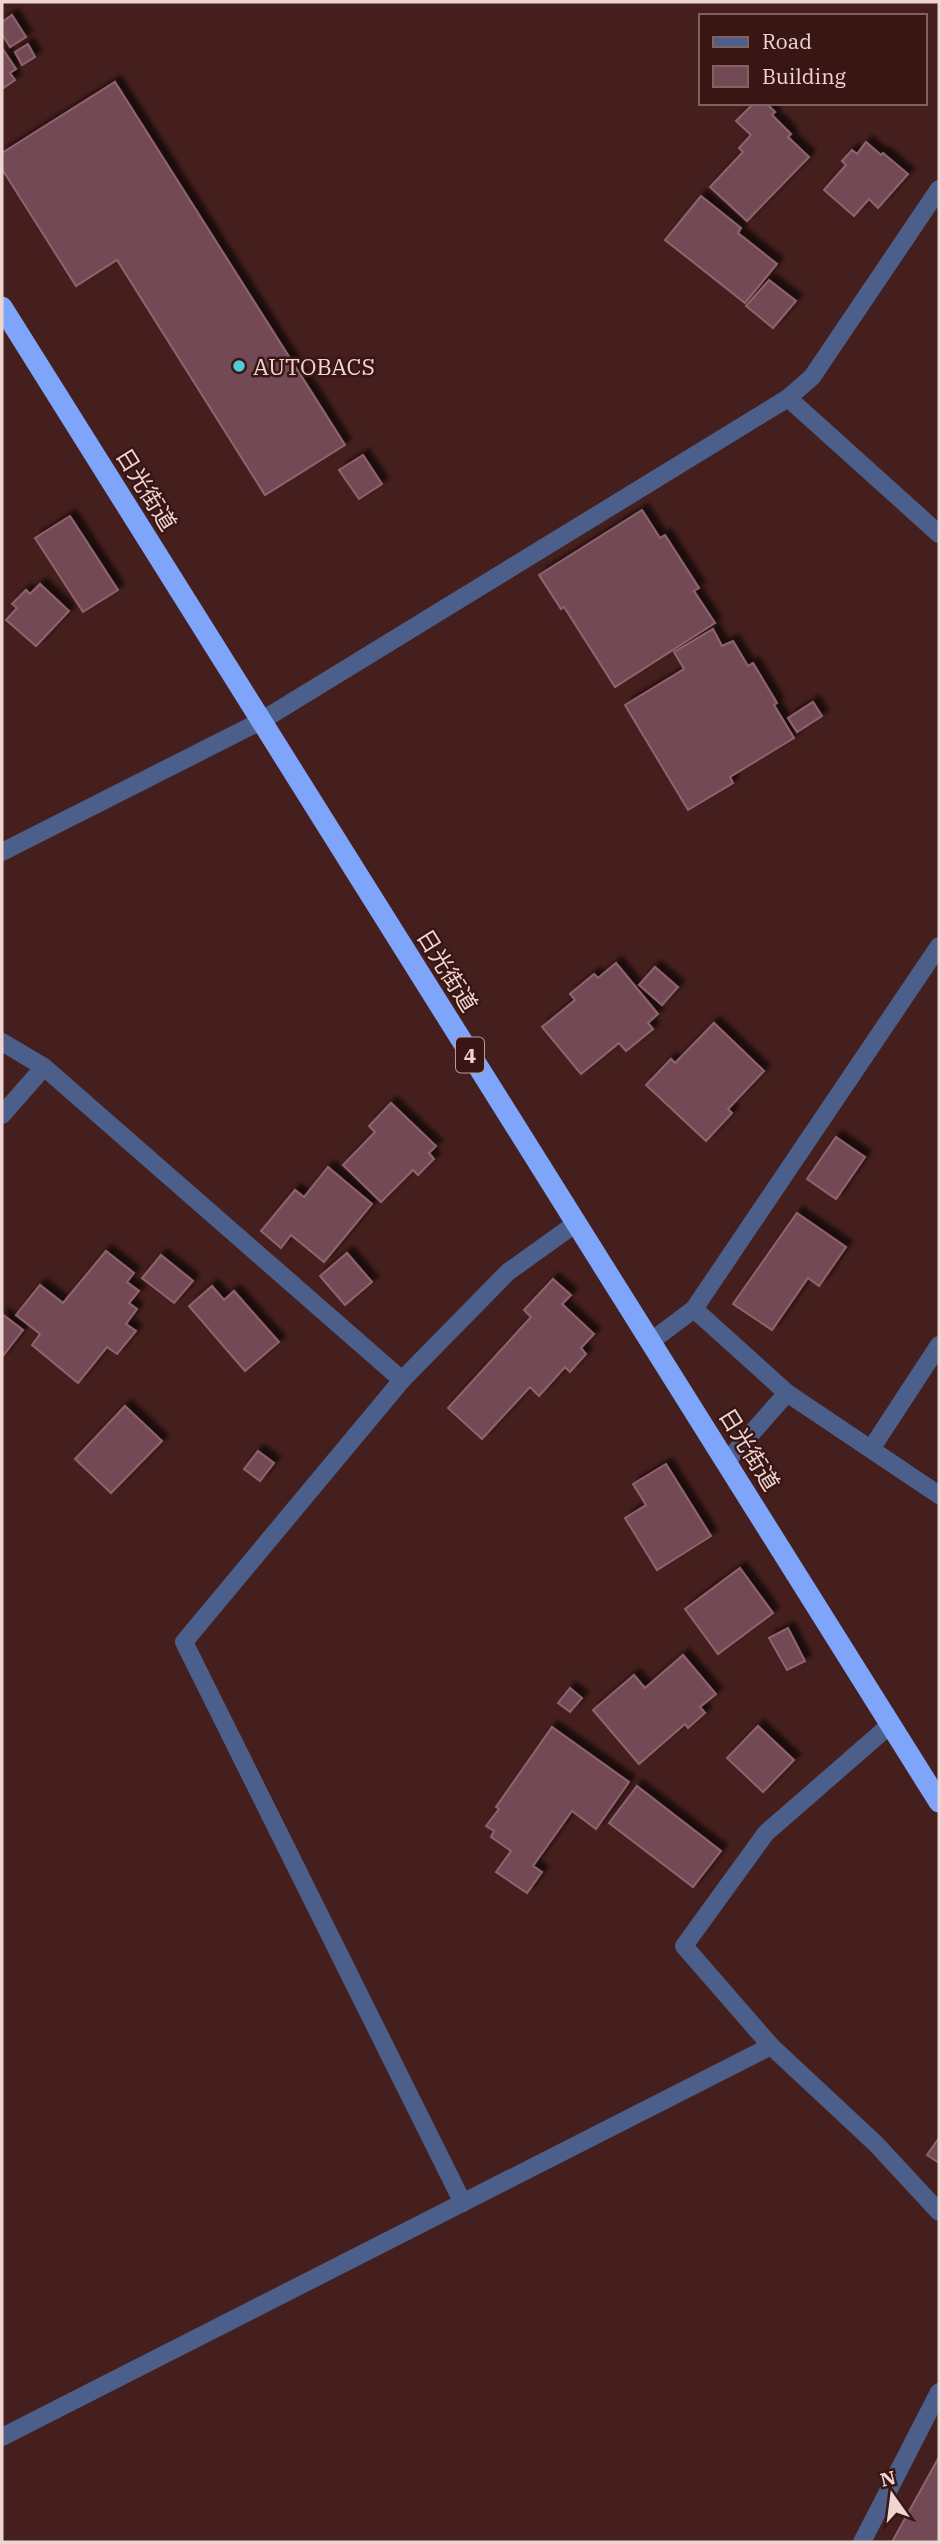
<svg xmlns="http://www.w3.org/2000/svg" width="941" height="2544" viewBox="0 0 941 2544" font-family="'IBM Plex Serif','Noto Sans JP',serif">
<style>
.building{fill:#734a54;stroke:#8f646e;stroke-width:2;filter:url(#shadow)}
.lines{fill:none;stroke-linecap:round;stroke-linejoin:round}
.minor{stroke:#4b5f8a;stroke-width:18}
.highway{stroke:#7ea5fa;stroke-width:21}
.poi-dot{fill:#52cbd8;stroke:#391513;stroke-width:2.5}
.labels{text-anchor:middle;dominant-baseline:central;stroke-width:5;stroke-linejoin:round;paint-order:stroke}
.shield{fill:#391513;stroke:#b89b99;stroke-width:2}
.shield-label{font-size:21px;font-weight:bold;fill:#eed5d2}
.poi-label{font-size:23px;fill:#eed5d2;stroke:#391513;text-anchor:start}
.street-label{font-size:23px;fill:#eed5d2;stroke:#391513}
</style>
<defs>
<filter id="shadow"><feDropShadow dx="6" dy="-6" stdDeviation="2" flood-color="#0009"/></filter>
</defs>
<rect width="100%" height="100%" fill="#441f1d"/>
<g class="building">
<path d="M12,15L26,37L10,47L2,34V22Z"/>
<path d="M28,44L35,57L22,65L15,52Z"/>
<path d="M2,48L16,69L10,73L15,80L2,89Z"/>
<path d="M115,82L345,445L265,495L117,260L76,286L2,169V153Z"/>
<path d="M754,103H766L775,112L772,115L791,134L788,137L809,157L747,221L710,187L743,152L739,148L751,135L736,121Z"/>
<path d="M866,142L881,155L883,153L908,174L878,208L869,199L854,216L824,190L846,165L842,161L852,150L857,154Z"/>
<path d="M701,196L741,228L738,233L777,264L745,303L665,240Z"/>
<path d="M769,280L796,301L773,328L746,306Z"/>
<path d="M363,455L382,484L359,499L339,470Z"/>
<path d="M642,510L660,538L665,535L699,588L694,591L715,623L615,687L564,607L561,609L539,575Z"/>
<path d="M70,516L118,590L83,612L35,538Z"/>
<path d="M40,584L69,611L36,646L6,620L17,608L12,604L26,590L30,594Z"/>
<path d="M713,629L722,646L733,641L748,666L753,663L777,703L774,705L794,738L730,777L733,783L688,810L625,705L684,669L674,652Z"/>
<path d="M813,702L822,716L797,732L788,718Z"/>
<path d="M616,963L658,1014L648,1023L653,1029L626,1051L619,1043L581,1074L542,1027L575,1000L570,994L594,974L598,978Z"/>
<path d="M655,967L678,987L662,1005L639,985Z"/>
<path d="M714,1023L764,1071L728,1109L732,1113L706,1141L646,1085L671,1059L675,1063Z"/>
<path d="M391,1103L436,1146L429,1153L434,1159L418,1175L413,1170L381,1202L343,1165L375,1132L369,1126Z"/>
<path d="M836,1137L865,1157L836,1199L807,1179Z"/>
<path d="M328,1167L372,1204L324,1262L291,1235L281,1248L261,1231L295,1190L304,1197Z"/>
<path d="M797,1213L846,1247L819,1286L808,1278L772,1330L733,1304Z"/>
<path d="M106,1251L134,1273L127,1282L139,1291L129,1303L137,1309L126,1324L136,1331L117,1354L107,1347L78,1383L32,1345L40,1334L16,1315L40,1285L63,1303Z"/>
<path d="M347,1253L372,1282L345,1305L320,1276Z"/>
<path d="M161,1255L193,1281L174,1303L142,1278Z"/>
<path d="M553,1279L571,1295L562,1304L594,1334L581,1348L586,1354L570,1372L565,1367L539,1396L530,1387L482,1439L448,1408L531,1317L524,1310Z"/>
<path d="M212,1286L224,1300L234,1291L279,1342L245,1371L189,1306Z"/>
<path d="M2,1314L23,1330L2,1357Z"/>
<path d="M125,1406L162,1441L111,1493L75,1459Z"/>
<path d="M258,1451L274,1463L260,1481L244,1469Z"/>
<path d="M666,1464L711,1536L657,1570L625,1518L646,1505L633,1484Z"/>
<path d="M740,1568L773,1613L718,1654L685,1609Z"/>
<path d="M788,1628L805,1661L787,1670L769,1638Z"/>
<path d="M683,1655L716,1694L700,1707L705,1713L688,1728L685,1724L639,1764L593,1710L634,1675L645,1688Z"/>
<path d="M570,1688L582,1698L570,1712L558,1703Z"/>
<path d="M758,1726L794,1760L763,1792L727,1758Z"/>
<path d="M552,1727L629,1782L596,1829L572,1811L533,1866L542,1872L527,1893L496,1872L511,1851L491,1837L494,1831L486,1826L499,1809L496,1807Z"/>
<path d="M637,1786L721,1851L693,1887L609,1823Z"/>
<path d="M939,2138V2163L927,2155Z"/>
<path d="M939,2457V2542H892Z"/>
</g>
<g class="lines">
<g class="minor">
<path d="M788,398L939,534"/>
<path d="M2,852L261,721L788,398L812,377L939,189"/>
<path d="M2,1042L44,1067L402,1380L184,1642L463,2203"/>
<path d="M2,1115L44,1067"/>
<path d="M694,1309L787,1393"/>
<path d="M650,1342L694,1309L939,946"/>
<path d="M402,1380L508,1272L575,1224"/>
<path d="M871,1449L939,1345"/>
<path d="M727,1461L787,1393L939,1495"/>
<path d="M771,2046L684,1946L766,1833L891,1724"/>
<path d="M2,2437L771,2046L876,2144L939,2212"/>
<path d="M862,2542L939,2392"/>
</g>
<path class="highway" d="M2,307L939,1802"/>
</g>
<circle class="poi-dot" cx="239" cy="366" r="7"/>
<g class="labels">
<rect class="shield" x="456" y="1037.5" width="28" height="35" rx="5"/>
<g class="shield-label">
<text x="470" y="1055">4</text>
</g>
<g class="poi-label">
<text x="253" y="366">AUTOBACS</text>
</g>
<g class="street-label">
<text transform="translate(147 489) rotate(58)">日光街道</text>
<text transform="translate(448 970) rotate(58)">日光街道</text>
<text transform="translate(750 1449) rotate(58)">日光街道</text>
</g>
</g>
<rect width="941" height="2544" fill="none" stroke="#eed5d2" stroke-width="7"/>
<rect x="699" y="14" width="228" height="91" fill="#391513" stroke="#81625f" stroke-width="2"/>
<rect x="713" y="37" width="35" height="10" fill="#4b5f8a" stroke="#81625f" stroke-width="2"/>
<text x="762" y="49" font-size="21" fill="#eed5d2">Road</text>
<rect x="713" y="66" width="35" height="21" fill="#734a54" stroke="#81625f" stroke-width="2"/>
<text x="762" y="84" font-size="21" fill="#eed5d2">Building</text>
<g transform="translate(892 2495) rotate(346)" stroke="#391513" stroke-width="5" paint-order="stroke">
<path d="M0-5L12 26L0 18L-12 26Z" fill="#eed5d2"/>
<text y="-10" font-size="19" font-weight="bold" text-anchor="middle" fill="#eed5d2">N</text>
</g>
</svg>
